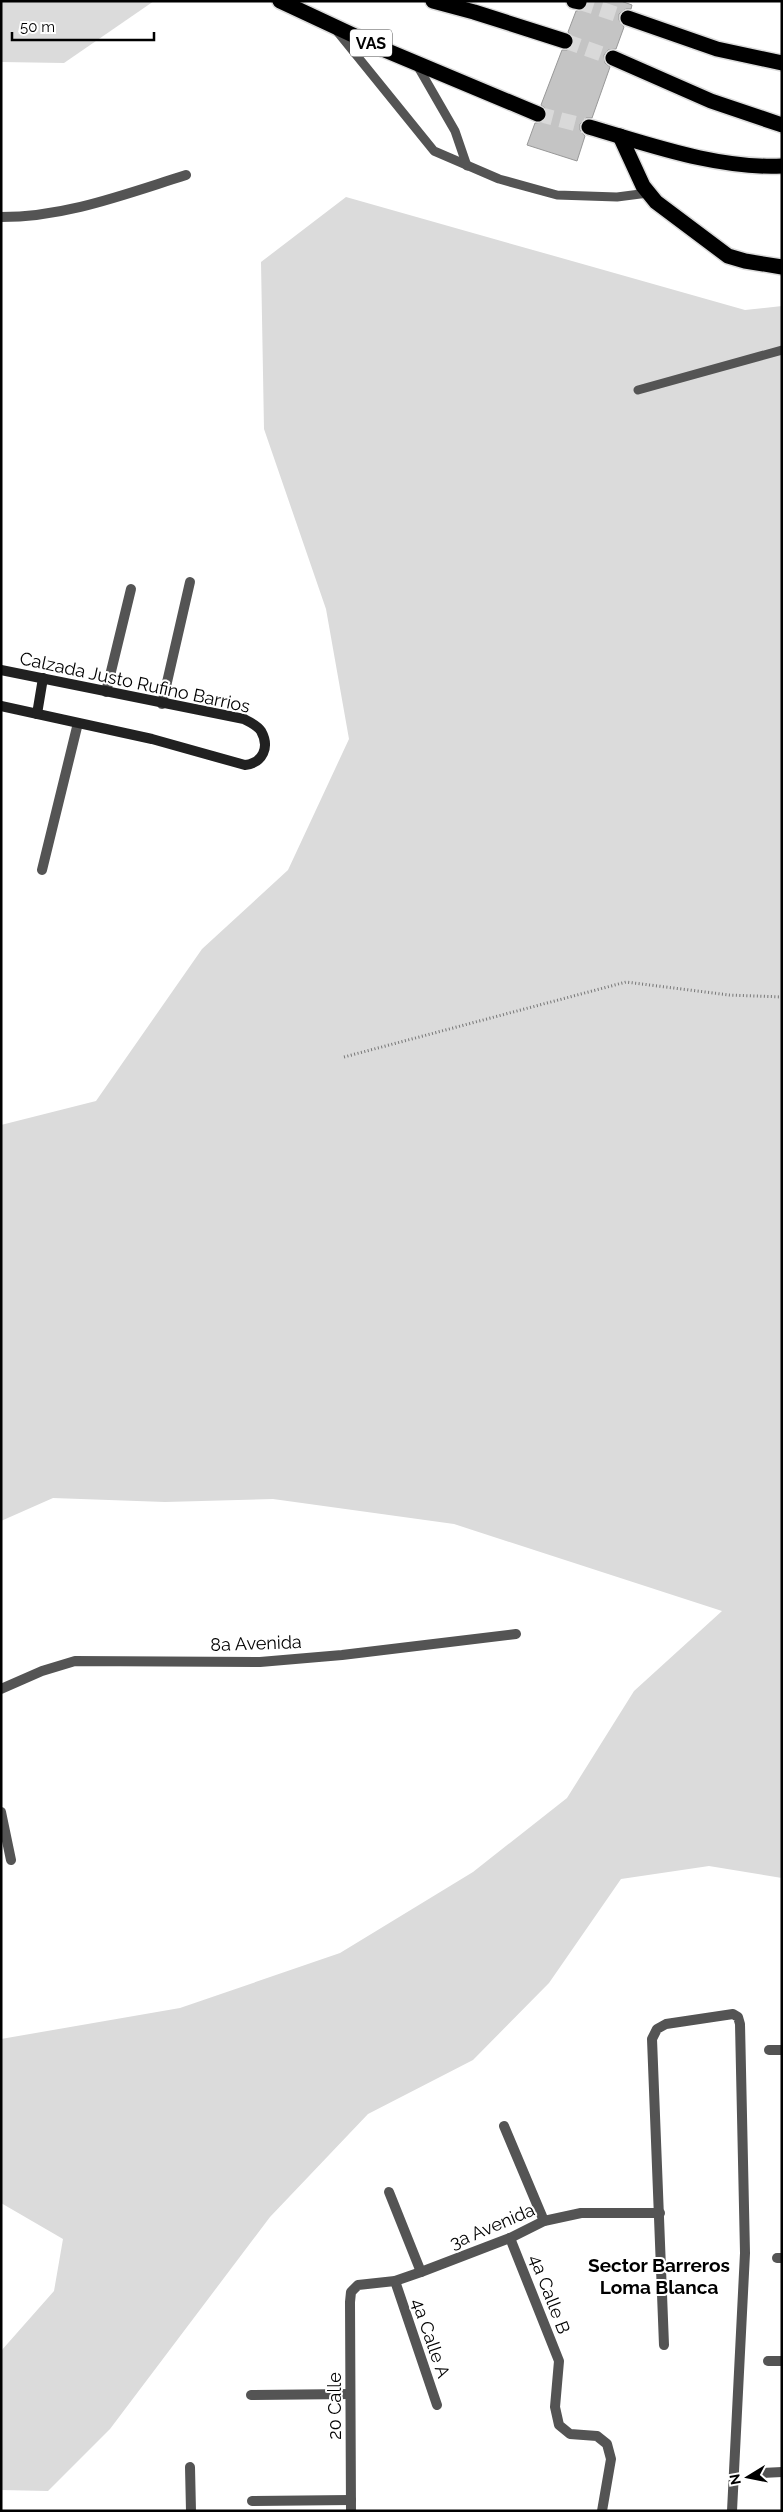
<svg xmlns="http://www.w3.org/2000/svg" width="783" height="2512" viewBox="0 0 783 2512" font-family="Raleway,sans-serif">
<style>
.green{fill:#dbdbdb}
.building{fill:#c4c4c4;stroke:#989898}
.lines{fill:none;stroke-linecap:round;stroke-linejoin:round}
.highway-tunnel{stroke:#d9d9d9;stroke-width:15;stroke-dasharray:15 8;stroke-linecap:butt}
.highway-casing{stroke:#dbdbdb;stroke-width:18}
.path{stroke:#767676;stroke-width:3;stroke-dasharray:1 2.5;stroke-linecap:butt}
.lane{stroke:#545454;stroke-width:9}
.street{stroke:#545454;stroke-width:10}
.secondary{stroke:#212121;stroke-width:10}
.highway{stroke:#000;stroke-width:15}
.labels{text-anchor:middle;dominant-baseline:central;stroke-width:4;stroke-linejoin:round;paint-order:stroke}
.shield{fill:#fff;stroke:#4c4c4c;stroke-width:1}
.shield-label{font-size:16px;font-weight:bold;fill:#000}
.street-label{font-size:18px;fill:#000;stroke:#fff}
.neighbourhood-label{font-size:19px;font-weight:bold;fill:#000;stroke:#fff}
</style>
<rect width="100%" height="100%" fill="#fff"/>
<g class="green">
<path d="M1,1H154L64,63L1,62Z"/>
<path d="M346,197L745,310L782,306V1878L709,1866L621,1879L549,1983L473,2060L368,2114L270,2217L110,2429L48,2491L1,2490V2351L54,2291L63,2239L1,2203V2039L180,2008L340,1953L473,1872L567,1798L634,1691L722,1611L454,1524L273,1499L165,1502L53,1498L1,1521V1125L96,1101L202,949L288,870L349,739L326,609L264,429L261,262Z"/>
</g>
<path class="building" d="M588,1H621L632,5L631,9H626L619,14V20L624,27L616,49L608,50L604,55L605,63L610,67L592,118H586L580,124V130L585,136L577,161L527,145L535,123L543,122L547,117L546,109L541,105L562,50H567L574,44V39L568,32L576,11L586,9Z"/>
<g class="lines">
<g class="highway-tunnel">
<path d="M579,2L628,18"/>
<path d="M565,41L613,58"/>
<path d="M538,114L589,127"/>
</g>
<g class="highway-casing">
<g id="highway">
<path d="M280,1L385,50L538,114"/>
<path d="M433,1L474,12L565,41"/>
<path d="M574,1L579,2"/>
<path d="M628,18L717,49L782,63"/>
<path d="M613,58L711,101L782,125"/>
<path d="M589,127C651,145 717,169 782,166"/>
<path d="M620,136L643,186L656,202L728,256L745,261L782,267"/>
</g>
</g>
<path class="path" d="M344,1057L626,982L729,995L782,997"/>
<g class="lane">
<path d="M336,30L434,151L499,179L557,195L617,197L648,193"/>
<path d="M417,65L455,131L467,166"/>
<path d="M638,390L782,350"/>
</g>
<g class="street">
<path d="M1,217C66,217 125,194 186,175"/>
<path d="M106,692L131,589"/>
<path d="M162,704L190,582"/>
<path d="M42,870L78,723"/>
<path d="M1,1689L42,1671L75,1661L260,1662L342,1655L516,1634"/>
<path d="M1,1812L11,1860"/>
<path d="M769,2050H782"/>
<path d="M504,2126L544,2221"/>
<path d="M389,2192L421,2272"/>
<path d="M510,2238L559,2361L555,2407L559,2425L570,2434L597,2436L607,2444L611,2459L602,2511"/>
<path d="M777,2258H782"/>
<path d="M395,2281L437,2405"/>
<path d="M664,2345L652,2039L657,2029L666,2024L733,2014L738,2017L740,2024L745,2253L732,2511"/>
<path d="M768,2361H782"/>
<path d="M251,2395L350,2394"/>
<path d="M190,2467L191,2511"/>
<path d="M761,2473L782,2472"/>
<path d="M252,2501L351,2500"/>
<path d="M351,2511L350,2302L351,2292L358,2285L395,2281L421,2272L510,2238L544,2221L581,2213H660"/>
</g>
<g class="secondary">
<path d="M1,670L244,719C250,722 257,725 261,731C270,747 263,763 245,765L152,739L1,706"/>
<path d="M37,714L43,678"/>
</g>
<use href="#highway" class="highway"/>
</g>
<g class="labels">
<rect class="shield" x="350" y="29.5" width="42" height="27" rx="4"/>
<g class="shield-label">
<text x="371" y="43">VAS</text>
</g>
<g class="street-label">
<text transform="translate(135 682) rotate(12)">Calzada Justo Rufino Barrios</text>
<text transform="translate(256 1643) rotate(-2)">8a Avenida</text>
<text transform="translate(492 2226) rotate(-23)">3a Avenida</text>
<text transform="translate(550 2294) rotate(69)">4a Calle B</text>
<text transform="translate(431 2338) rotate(71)">4a Calle A</text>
<text transform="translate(334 2406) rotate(-90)">20 Calle</text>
</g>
<g class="neighbourhood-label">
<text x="659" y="2265">Sector Barreros<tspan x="659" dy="22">Loma Blanca</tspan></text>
</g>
</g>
<rect width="783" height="2512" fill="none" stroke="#000000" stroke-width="5"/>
<g transform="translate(748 2477) rotate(260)" stroke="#ffffff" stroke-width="4" paint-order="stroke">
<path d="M0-4L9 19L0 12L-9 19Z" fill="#000000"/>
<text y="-8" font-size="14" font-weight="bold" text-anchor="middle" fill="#000000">N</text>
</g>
<path d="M12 32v8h142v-8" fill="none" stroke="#000000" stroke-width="2.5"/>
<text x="20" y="32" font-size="15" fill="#000000" stroke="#ffffff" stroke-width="4" paint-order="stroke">50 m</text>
</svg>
